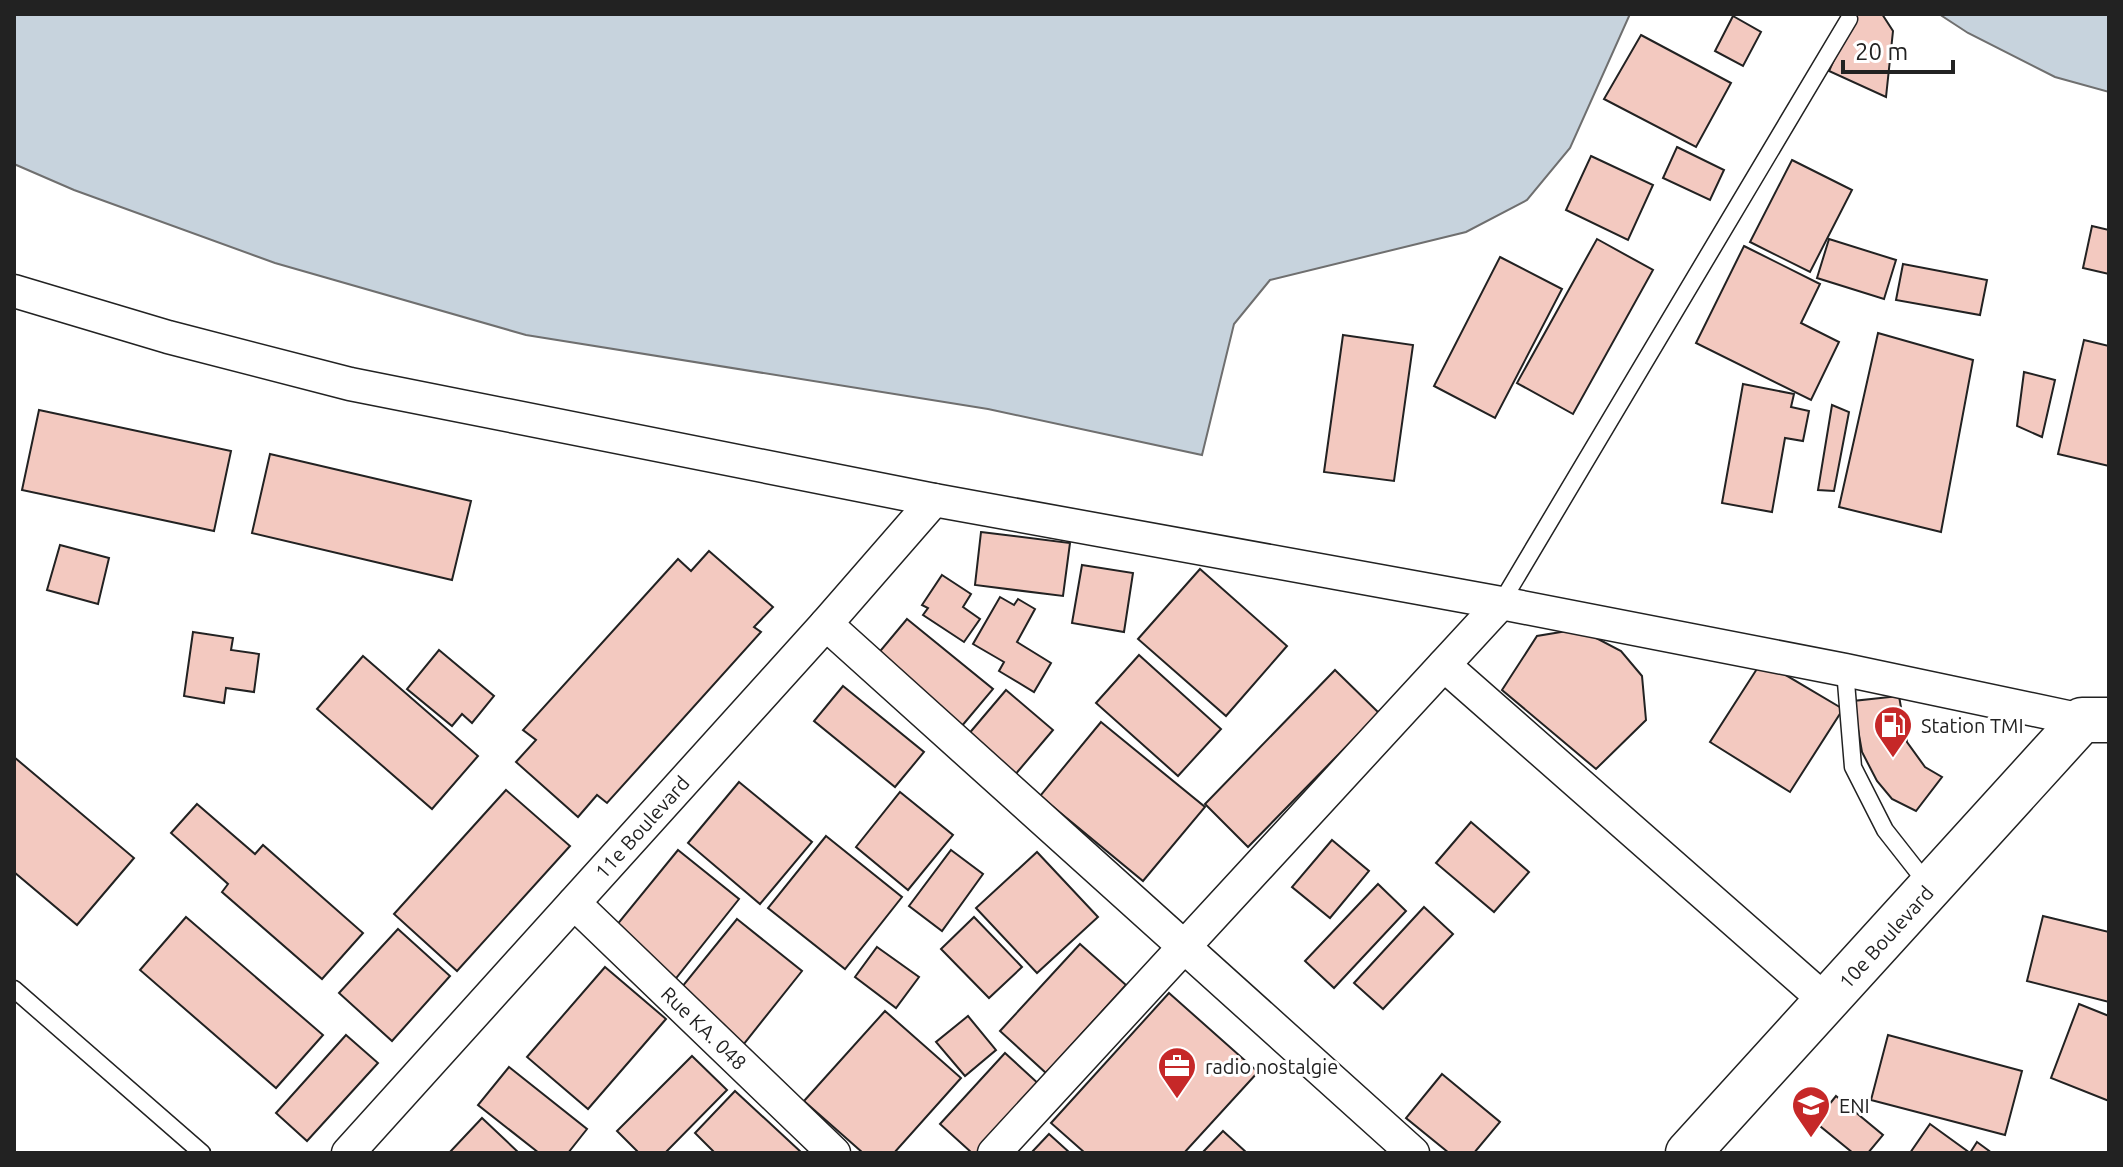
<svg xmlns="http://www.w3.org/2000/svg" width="2123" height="1167" viewBox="0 0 2123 1167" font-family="Ubuntu,sans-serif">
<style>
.water{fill:#c7d3dd;stroke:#6f6f6f;stroke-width:2}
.building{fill:#f3c9c0;stroke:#222;stroke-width:2}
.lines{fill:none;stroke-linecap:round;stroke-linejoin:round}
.service-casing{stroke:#222;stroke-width:19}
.minor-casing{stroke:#222;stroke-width:35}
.secondary-casing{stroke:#222;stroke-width:47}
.service{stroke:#fff;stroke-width:16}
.minor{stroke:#fff;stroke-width:32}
.secondary{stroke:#fff;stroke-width:44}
.labels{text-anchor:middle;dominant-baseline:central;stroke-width:6;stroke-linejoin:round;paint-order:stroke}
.poi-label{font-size:20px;fill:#222;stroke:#fff;text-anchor:start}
.street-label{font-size:20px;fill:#222;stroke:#fff}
</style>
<rect width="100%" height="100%" fill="#fff"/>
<g class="water">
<path d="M14,14H1630L1570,148L1527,200L1466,232L1270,280L1234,324L1202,455L988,409L526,335L275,263L74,190L14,164Z"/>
<path d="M1939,14H2109V92L2055,77L1968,33Z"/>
</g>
<g class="building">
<path d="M1854,14H1882L1893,31L1886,97L1829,71Z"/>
<path d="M1733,16L1761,32L1743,66L1715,51Z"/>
<path d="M1641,35L1731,83L1696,147L1604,99Z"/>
<path d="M1677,147L1724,170L1710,200L1663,178Z"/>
<path d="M1591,156L1653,185L1628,240L1566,210Z"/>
<path d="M1792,160L1852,190L1810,272L1750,242Z"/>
<path d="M2092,226L2109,230V274L2083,268Z"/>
<path d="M1597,239L1653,270L1573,414L1517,383Z"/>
<path d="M1829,239L1896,260L1884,299L1817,278Z"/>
<path d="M1744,246L1820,284L1801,323L1839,342L1811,400L1696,343Z"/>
<path d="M1500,257L1562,289L1495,418L1434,386Z"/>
<path d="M1903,264L1987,280L1980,315L1896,300Z"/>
<path d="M1878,333L1973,360L1941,532L1839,507Z"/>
<path d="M1343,335L1413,345L1394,481L1324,472Z"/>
<path d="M2084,340L2109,346V466L2058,454Z"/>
<path d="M2024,372L2055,380L2042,437L2017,426Z"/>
<path d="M1743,384L1794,394L1791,407L1809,411L1803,441L1785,438L1772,512L1722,503Z"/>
<path d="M1832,405L1849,412L1834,491L1818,490Z"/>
<path d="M39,410L231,451L214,531L22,490Z"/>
<path d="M270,454L471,501L452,580L252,533Z"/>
<path d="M981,532L1070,543L1063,596L975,585Z"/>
<path d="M60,545L109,558L98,604L47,590Z"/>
<path d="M709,551L773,607L754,627L761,632L607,803L597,795L578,817L516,762L536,740L523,730L678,559L691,571Z"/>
<path d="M1082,565L1133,573L1124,632L1072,623Z"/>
<path d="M1200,569L1287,646L1226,716L1138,639Z"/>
<path d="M942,575L971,594L963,607L980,619L964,642L923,615L928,608L922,605Z"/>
<path d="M1000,597L1014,605L1018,599L1035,609L1017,642L1051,663L1034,692L999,671L1004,662L973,644Z"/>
<path d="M907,619L993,689L961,727L876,656Z"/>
<path d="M1579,629L1621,651L1642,676L1646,720L1596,769L1502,690L1537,636Z"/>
<path d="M193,632L233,638L231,650L259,654L254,692L226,688L224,703L184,696Z"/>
<path d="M439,650L494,696L472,723L462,714L452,726L407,689Z"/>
<path d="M1139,655L1221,729L1178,776L1096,703Z"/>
<path d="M363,656L478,756L432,809L317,709Z"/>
<path d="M1762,661L1843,709L1790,792L1710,742Z"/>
<path d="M1335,670L1379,713L1248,847L1205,804Z"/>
<path d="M843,686L924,752L895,787L814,721Z"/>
<path d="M1006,690L1053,730L1014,776L967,736Z"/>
<path d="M1899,696L1907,742L1925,767L1942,777L1916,811L1892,799L1877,781L1862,752L1853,701Z"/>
<path d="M1101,722L1205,807L1143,881L1040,796Z"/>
<path d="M14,757L134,858L77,925L14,872Z"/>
<path d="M739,782L812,842L760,904L688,843Z"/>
<path d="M506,790L570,846L457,971L394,914Z"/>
<path d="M900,792L953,835L908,890L856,847Z"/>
<path d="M197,804L255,854L263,845L363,933L322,979L222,892L228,884L171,833Z"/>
<path d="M1471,822L1529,872L1494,912L1436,863Z"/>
<path d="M826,836L902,897L845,969L768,908Z"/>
<path d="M1332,840L1369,871L1330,918L1292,887Z"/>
<path d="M678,850L739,899L673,982L611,932Z"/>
<path d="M951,850L983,874L942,931L909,906Z"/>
<path d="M1037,852L1098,917L1037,973L976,908Z"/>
<path d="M1378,884L1406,911L1334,988L1305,961Z"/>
<path d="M1424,907L1453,934L1383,1009L1354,983Z"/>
<path d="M2043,916L2109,932V1002L2027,981Z"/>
<path d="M186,917L323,1035L276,1088L140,970Z"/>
<path d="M974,917L1022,967L989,998L941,949Z"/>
<path d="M737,919L802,971L743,1045L677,993Z"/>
<path d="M398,929L450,976L392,1041L339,993Z"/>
<path d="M1080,944L1126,985L1046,1073L1000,1031Z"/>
<path d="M877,947L919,977L896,1008L855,977Z"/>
<path d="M605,967L666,1019L588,1109L527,1057Z"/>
<path d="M1169,993L1258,1072L1184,1153H1085L1051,1123Z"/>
<path d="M2079,1004L2109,1016V1101L2051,1078Z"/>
<path d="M885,1011L961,1078L894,1153H863L804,1101Z"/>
<path d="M968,1016L996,1050L965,1076L936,1042Z"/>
<path d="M346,1035L378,1063L307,1141L276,1113Z"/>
<path d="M1888,1035L2022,1071L2005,1135L1871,1100Z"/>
<path d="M1005,1053L1041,1086L979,1153H972L940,1124Z"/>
<path d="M692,1056L727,1090L665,1153H639L617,1131Z"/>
<path d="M509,1067L587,1129L568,1153H539L478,1105Z"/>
<path d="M1442,1074L1500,1122L1474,1153H1449L1406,1118Z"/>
<path d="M735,1091L802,1153H715L695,1133Z"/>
<path d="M1836,1096L1883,1135L1868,1153H1853L1815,1122Z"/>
<path d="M482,1118L519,1153H449Z"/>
<path d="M1930,1124L1970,1153H1910Z"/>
<path d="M1223,1131L1247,1153H1202Z"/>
<path d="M1049,1134L1070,1153H1031Z"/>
<path d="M1977,1142L1992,1153H1970Z"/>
</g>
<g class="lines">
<g class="service-casing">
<g id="service">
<path d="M1501,603L1849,19"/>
<path d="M1845,670L1853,767L1885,830L1929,886"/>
<path d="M14,989L202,1153"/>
</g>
</g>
<g class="minor-casing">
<g id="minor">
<path d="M14,291L168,337L350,384L934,500L1501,603L1845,670L2082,720"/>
<path d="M826,624L1413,1153"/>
<path d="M1444,665L1827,1002"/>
<path d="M574,903L834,1153"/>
<path d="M348,1153L826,624L934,500"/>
<path d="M994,1153L1501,603"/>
</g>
</g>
<g class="secondary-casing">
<path id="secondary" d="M1688,1153L2082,720H2109"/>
</g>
<use href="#service" class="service"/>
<use href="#minor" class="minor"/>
<use href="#secondary" class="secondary"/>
</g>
<defs>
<g id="fuel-pin" transform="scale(2)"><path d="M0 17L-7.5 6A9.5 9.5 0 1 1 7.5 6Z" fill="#c62828" stroke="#fff"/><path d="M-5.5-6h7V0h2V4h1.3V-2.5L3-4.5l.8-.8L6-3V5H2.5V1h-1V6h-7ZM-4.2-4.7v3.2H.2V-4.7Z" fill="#fff"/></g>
<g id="office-pin" transform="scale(2)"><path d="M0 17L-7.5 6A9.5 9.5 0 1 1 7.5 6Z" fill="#c62828" stroke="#fff"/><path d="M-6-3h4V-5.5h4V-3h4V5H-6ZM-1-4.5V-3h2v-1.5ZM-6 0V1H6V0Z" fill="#fff"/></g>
<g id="university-pin" transform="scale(2)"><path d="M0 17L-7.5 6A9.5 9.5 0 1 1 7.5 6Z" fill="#c62828" stroke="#fff"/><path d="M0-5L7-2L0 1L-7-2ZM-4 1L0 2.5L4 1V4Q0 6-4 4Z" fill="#fff"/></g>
</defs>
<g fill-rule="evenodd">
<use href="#fuel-pin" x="1893" y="725"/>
<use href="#office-pin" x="1177" y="1066"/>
<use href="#university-pin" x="1811" y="1105"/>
</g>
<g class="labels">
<g class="poi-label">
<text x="1921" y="725">Station TMI</text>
<text x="1205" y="1066">radio nostalgie</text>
<text x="1839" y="1105">ENI</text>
</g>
<g class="street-label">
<text transform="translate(642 827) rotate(-48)">11e Boulevard</text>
<text transform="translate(1886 937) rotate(-48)">10e Boulevard</text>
<text transform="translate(704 1028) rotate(44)">Rue KA. 048</text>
</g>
</g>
<rect width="2123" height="1167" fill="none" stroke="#222222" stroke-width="32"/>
<path d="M1843 60v12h110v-12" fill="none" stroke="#222222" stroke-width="4"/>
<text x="1855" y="60" font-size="24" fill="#222222" stroke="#ffffff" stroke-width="6" paint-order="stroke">20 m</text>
</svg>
